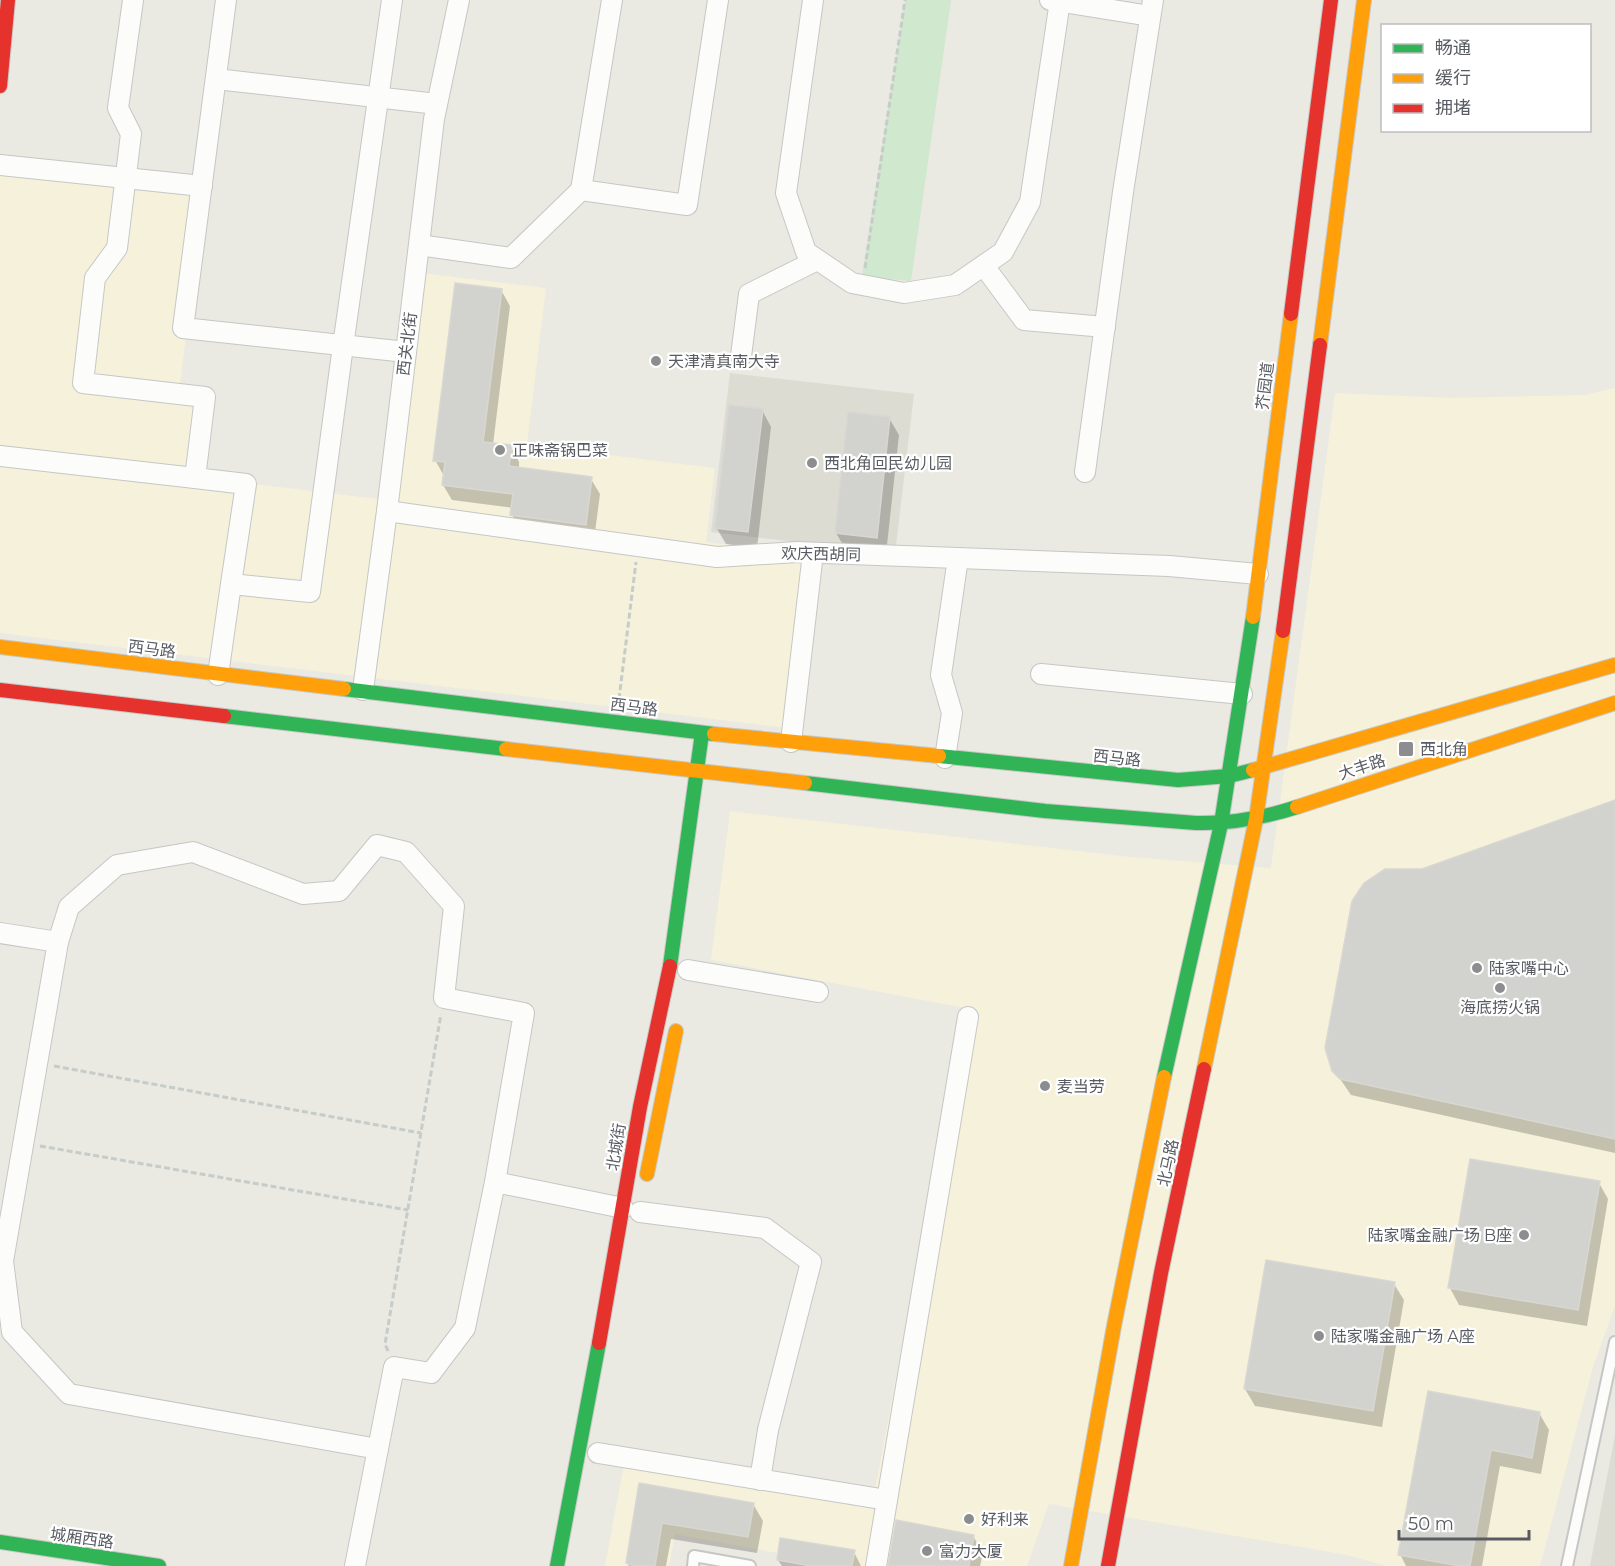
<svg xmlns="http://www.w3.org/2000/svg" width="1615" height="1566" viewBox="0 0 1615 1566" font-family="Montserrat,'Noto Sans SC',sans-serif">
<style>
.commercial{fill:#f6f1da}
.education{fill:#dcdcd2}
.green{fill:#cfe8ce}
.shadow{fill:#0003}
.building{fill:#d2d2ce;stroke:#d9d7d2;stroke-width:1.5}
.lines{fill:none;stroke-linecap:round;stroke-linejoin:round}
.lane-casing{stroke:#c6c7c5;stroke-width:14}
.street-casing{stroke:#c6c7c5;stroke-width:22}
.fast-casing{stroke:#c7c8c6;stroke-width:16}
.slow-casing{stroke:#c7c8c6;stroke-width:16}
.jam-casing{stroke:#c7c8c6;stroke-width:16}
.path{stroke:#c5ccc9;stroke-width:3;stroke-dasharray:6 3;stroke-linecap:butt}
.lane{stroke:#fcfcfb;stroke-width:10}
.street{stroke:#fcfcfb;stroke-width:20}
.fast{stroke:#30b455;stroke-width:14}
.slow{stroke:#ff9f0a;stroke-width:14}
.jam{stroke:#e5322d;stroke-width:14}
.poi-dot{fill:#8b8d8f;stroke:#fff;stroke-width:2}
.labels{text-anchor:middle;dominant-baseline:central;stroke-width:4.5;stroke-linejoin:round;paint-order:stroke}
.street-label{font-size:16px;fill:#585c62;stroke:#fff}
.poi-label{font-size:16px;fill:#585c62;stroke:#fff;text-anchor:start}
</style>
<rect width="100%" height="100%" fill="#eae9e2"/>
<g class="commercial">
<path d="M0,157L203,195L180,385L208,389L197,477L394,501L422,273L546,288L527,445L715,468L706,542L808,554L787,728L0,633Z"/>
<path d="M1615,388V1306L1593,1367L1540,1566H1386L1347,1555L1049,1504L1027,1566H811L777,1560V1553L675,1534L669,1566H605L624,1464L873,1500L965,1008L711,960L730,811L1131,857L1271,868L1335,393L1450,398L1585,395Z"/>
</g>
<g class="education">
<path d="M730,373L914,394L895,554L711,532Z"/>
<path d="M1615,1435V1566H1590Z"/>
</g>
<path class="green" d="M905,0H951L911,281L862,276Z"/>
<g class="shadow">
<path d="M501,290L510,306L493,445L511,447L519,462V469L591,479L600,494L594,540L521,530L512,515L513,508L452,500L443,485L444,476L435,460Z"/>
<path d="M762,410L771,427L757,548L726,544L716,527Z"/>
<path d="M889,418L899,435L886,554L846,550L836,533Z"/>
<path d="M1615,802V1153L1351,1095L1334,1070L1422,870Z"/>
<path d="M1599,1183L1608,1199L1587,1326L1459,1305L1450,1288Z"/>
<path d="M1394,1284L1404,1300L1382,1427L1255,1406L1245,1389Z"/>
<path d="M1429,1393L1539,1413L1549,1430L1541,1474L1500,1466L1482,1566H1406L1400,1554Z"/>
<path d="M640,1485L753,1504L763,1521L757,1553L671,1539L666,1566H629L627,1563Z"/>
<path d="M973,1536L983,1553L980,1566H890Z"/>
<path d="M854,1552L861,1566H782L778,1560Z"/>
</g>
<g class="building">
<path d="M455,283L502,289L483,442L512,445L509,466L592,477L586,525L510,515L513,494L442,485L445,462L433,461Z"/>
<path d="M729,405L763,409L748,532L715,528Z"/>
<path d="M848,412L890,417L877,538L835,533Z"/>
<path d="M1615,800V1139L1340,1079L1332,1071L1325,1048L1352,901L1364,883L1385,869H1422Z"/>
<path d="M1470,1159L1600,1181L1578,1310L1448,1288Z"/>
<path d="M1266,1260L1395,1282L1373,1411L1244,1389Z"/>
<path d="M1428,1391L1540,1412L1532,1458L1491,1450L1470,1566H1460L1398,1555Z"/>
<path d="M639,1483L754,1503L748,1537L662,1523L655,1566H634L626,1563Z"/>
<path d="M896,1520L974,1535L969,1566H888Z"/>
<path d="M780,1538L855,1550L852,1566H811L777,1560Z"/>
</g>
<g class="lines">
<g class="lane-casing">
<g id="lane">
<path d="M693,1566L694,1556L750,1566"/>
<path d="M1567,1566L1615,1342"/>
</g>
</g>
<g class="street-casing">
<g id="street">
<path d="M133,0L118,108L131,134L117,248L95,278L83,383L205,397L195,478L246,484L231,584"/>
<path d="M226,0L183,328L406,352"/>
<path d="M813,0L786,193L806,252L852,283L904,293L955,285L1003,252L1030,202L1060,1"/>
<path d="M1050,0L1150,16"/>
<path d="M216,79L437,104"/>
<path d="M0,165L202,186"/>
<path d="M581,190L687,205L718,0"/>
<path d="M419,245L511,258L581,190L612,0"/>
<path d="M984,266L1024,320L1105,327"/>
<path d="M741,356L749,294L817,260"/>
<path d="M0,456L195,478"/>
<path d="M1085,472L1123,192L1153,0"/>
<path d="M387,511L717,557L797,552L1169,566L1258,574"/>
<path d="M1041,674L1242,694"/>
<path d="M218,675L231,584L310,592L343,346L392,0"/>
<path d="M363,690L387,511L434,119L459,0"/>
<path d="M791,742L813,553"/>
<path d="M945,758L952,713L941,675L958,558"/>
<path d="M0,933L58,942"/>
<path d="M688,970L818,992"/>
<path d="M640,1212L765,1228L811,1262L768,1430L760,1480"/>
<path d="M0,1261H3L58,942L69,907L117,865L193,852L303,894L339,891L377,845L406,852L454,906L444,998L524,1013L495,1182"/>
<path d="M3,1261L12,1332L69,1394L378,1449"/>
<path d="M598,1453L887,1500"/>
<path d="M355,1566L394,1367L431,1373L465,1328L495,1182L623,1208"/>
<path d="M876,1566L968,1017"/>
</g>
</g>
<g class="fast-casing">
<g id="fast">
<path d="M344,689L714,734"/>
<path d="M224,716L506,749"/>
<path d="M939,756L1178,780L1229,776L1253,770"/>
<path d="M805,783L1045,811L1196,823C1232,824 1263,818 1297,807"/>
<path d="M670,966L702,733"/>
<path d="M1164,1077L1221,824L1253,617"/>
<path d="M0,1542L159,1566"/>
<path d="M557,1566L599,1343"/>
</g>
</g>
<g class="slow-casing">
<g id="slow">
<path d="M1320,345L1364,0"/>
<path d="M1253,617L1291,314"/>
<path d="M0,647L344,689"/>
<path d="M714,734L939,756"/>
<path d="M506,749L805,783"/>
<path d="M1253,770L1615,665"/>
<path d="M1297,807L1615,703"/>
<path d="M1204,1069L1256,819L1283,631"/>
<path d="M647,1174L676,1031"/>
<path d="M1071,1566L1114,1326L1164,1077"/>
</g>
</g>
<g class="jam-casing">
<g id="jam">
<path d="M0,86L8,0"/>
<path d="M1291,314L1331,0"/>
<path d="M1283,631L1320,345"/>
<path d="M0,690L224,716"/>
<path d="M599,1343L640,1107L670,966"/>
<path d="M1108,1566L1161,1273L1204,1069"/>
</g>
</g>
<g class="path">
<path d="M865,268L905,0"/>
<path d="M619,699L636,562"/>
<path d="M54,1066L421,1133"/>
<path d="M40,1146L408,1210"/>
<path d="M388,1351L385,1344L441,1014"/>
</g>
<use href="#lane" class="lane"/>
<use href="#street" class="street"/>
<use href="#fast" class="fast"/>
<use href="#slow" class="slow"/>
<use href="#jam" class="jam"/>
</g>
<g class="poi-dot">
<circle cx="656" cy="361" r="6"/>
<circle cx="500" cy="450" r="6"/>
<circle cx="812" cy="463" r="6"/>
<rect x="1398" y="741" width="16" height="16" rx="3"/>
<circle cx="1477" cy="968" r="6"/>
<circle cx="1500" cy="988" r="6"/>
<circle cx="1045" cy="1086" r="6"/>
<circle cx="1524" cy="1235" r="6"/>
<circle cx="1319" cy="1336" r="6"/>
<circle cx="969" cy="1519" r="6"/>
<circle cx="927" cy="1551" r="6"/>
</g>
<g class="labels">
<g class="street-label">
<text transform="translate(407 344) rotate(-83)">西关北街</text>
<text transform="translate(1265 386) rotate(-83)">芥园道</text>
<text transform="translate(821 554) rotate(1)">欢庆西胡同</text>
<text transform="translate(152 649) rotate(7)">西马路</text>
<text transform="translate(634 707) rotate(7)">西马路</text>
<text transform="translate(1117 758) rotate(6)">西马路</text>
<text transform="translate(1362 767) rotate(-18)">大丰路</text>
<text transform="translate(616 1147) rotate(-81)">北城街</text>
<text transform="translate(1168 1163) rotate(-78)">北马路</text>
<text transform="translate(82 1538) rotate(8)">城厢西路</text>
</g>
<g class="poi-label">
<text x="668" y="361">天津清真南大寺</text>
<text x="512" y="450">正味斋锅巴菜</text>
<text x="824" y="463">西北角回民幼儿园</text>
<text x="1420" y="749">西北角</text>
<text x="1489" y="968">陆家嘴中心</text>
<text x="1500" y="1007" text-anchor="middle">海底捞火锅</text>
<text x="1057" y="1086">麦当劳</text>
<text x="1512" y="1235" text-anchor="end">陆家嘴金融广场 B座</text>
<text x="1331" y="1336">陆家嘴金融广场 A座</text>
<text x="981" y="1519">好利来</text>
<text x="939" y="1551">富力大厦</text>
</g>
</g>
<rect x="1381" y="24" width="210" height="108" fill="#ffffff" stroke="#bcbec0" stroke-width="1.5"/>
<rect x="1393" y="44" width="30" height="9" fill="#30b455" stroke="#bcbec0" stroke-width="1.5"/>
<text x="1435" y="54" font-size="18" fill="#585c62">畅通</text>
<rect x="1393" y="74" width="30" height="9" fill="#ff9f0a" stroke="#bcbec0" stroke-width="1.5"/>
<text x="1435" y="84" font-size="18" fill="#585c62">缓行</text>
<rect x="1393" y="104" width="30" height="9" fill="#e5322d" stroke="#bcbec0" stroke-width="1.5"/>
<text x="1435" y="114" font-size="18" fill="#585c62">拥堵</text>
<path d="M1399 1530v9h130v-9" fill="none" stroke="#585c62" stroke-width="3"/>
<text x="1408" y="1530" font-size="18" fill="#585c62" stroke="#ffffff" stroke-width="4.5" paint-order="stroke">50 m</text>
</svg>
